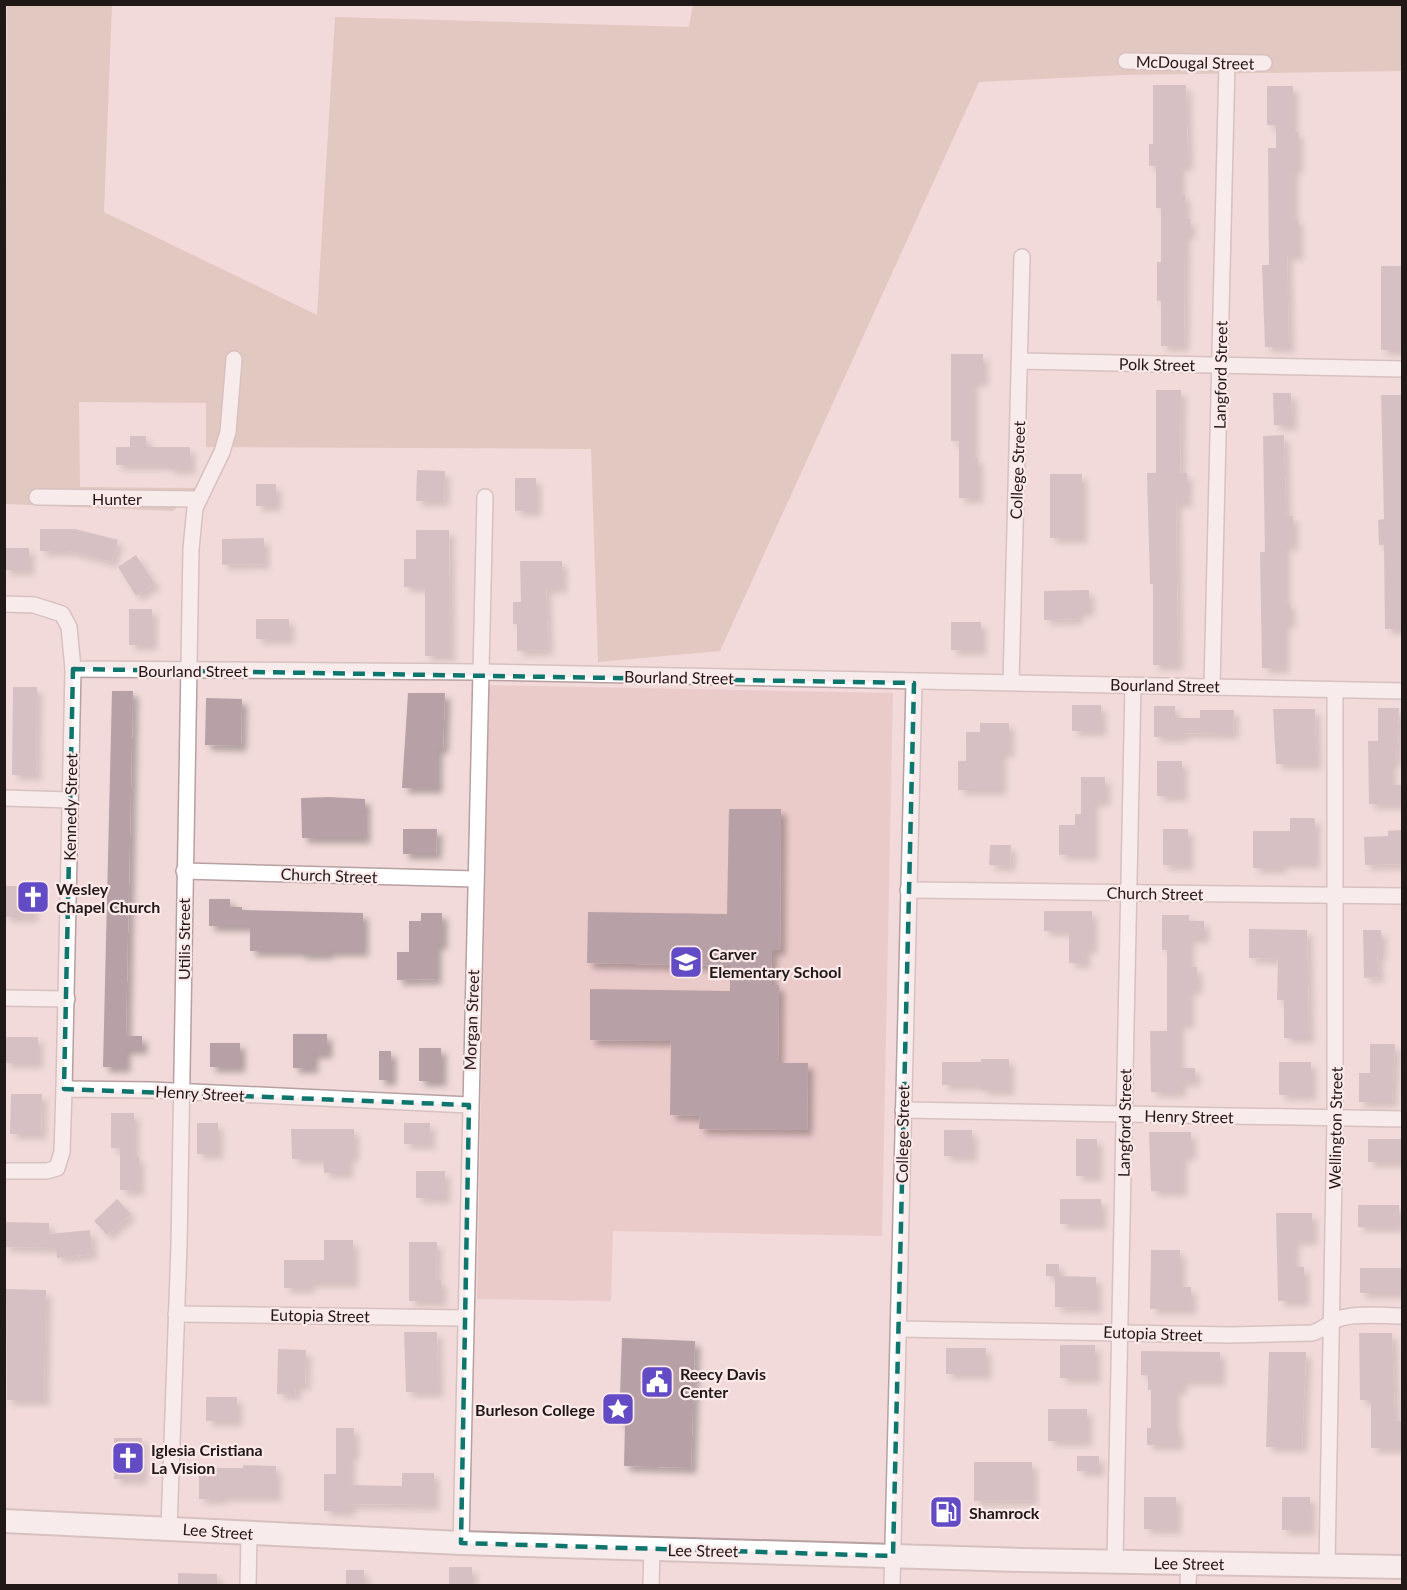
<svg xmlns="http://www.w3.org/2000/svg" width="1407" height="1590" viewBox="0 0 1407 1590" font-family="Lato,sans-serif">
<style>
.built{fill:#ebcaca}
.green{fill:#cdb2a2}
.building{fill:#b7a1a7;filter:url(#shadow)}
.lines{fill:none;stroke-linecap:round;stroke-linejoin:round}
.street-casing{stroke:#b7a0a1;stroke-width:18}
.secondary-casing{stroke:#b7a0a1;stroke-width:26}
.street{stroke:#fff;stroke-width:15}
.secondary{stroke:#fff;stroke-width:22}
.marked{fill:none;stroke:#0f766e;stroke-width:4.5;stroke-dasharray:12 8;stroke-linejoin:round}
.labels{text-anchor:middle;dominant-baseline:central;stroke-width:4.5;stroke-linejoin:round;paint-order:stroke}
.street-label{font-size:16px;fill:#211818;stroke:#fce9e9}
.poi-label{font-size:16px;font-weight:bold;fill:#211818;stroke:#fce9e9;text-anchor:start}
</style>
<defs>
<filter id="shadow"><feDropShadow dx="5.5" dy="5.5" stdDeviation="3" flood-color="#0004"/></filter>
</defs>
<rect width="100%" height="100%" fill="#f2dada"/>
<path class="built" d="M489,685L893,693L882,1236L613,1231L611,1301L477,1299Z"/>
<path class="green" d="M693,4L1402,5V71L1123,75L979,82L720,651L598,662L591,449L206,447V403L79,402L80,487L200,488L173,511L5,504L7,5H112L104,212L317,315L335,17L689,27Z"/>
<g class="building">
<path d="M1153,85H1186L1188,165H1180V195H1185V219H1190V234H1185L1184,346H1161V301H1157V262H1161V208H1156V166H1149V144H1153Z"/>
<path d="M1267,86H1293V132H1298V168H1293V219H1298V255H1287L1289,347H1265L1262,265H1269L1268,148H1276V125H1267Z"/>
<rect x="1381" y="266" width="21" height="84"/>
<path d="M951,354H983V381H973V458H978V498H959V441H951Z"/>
<path d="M1156,390H1181L1180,473H1187V502H1176L1178,665H1153V584H1150L1147,473H1156Z"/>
<path d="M1273,393H1291L1292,425H1274Z"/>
<path d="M1381,395H1402V629H1385L1384,545H1379L1378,520L1384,519Z"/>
<path d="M1284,435L1286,516H1293V545H1285V603H1290V623H1284V668H1262L1260,552H1265L1263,436Z"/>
<path d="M130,436H146V447H190V469H169V465H116V447H130Z"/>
<path d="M417,470L445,471L444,501H416Z"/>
<rect x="1050" y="474" width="32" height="64"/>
<rect x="515" y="478" width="21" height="33"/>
<rect x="256" y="484" width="20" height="22"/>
<path d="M40,529H75L118,540L112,562L70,551H40Z"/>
<path d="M416,530H449L450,656H425V587H404V559H416Z"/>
<path d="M264,538V564L222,565V539Z"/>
<rect x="4" y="548" width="25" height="22"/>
<path d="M136,555L155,584L136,596L118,567Z"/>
<path d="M520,561H562V588H546L548,650L517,651V624H513V602H521Z"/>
<path d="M1089,590V611H1078V619L1044,620V591Z"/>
<rect x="129" y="609" width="23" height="36"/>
<rect x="256" y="619" width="33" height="20"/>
<rect x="951" y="622" width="30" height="28"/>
<path d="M13,687H37L36,775H12Z"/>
<path d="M112,691H133L126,1031L127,1036H142V1049H125V1067H103Z"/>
<path d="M408,693H445L443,748H437V788H402Z"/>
<path d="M206,698L242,699L241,746L205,745Z"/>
<rect x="1072" y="705" width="29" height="26"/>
<path d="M1154,706H1175V718H1200V710H1234L1233,734L1182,733V737H1154Z"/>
<path d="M1378,708H1399L1396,761H1391V785H1401V804H1369L1368,741H1378Z"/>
<path d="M1273,709H1315L1316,764H1276Z"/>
<path d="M980,723H1009V752H1001V790H958V761H966V732H980Z"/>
<rect x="1157" y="761" width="25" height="35"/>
<path d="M1081,777H1105V801H1093V855H1059V825H1075V814H1081Z"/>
<path d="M329,797L365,799V838H302L301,798Z"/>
<path d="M729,809H781L780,950H772L771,985H779L778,1063H808L807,1130L699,1129L700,1116L670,1115L671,1041L590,1040V989L730,991V966L587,963L588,912L727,914Z"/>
<path d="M1290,818H1315V863H1281V868H1253V831H1290Z"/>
<path d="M403,829H437L436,854H403Z"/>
<rect x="1163" y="829" width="25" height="36"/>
<path d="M1401,830L1402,864L1365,865L1364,837L1388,836V831Z"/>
<path d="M990,845H1011L1010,866L989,865Z"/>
<rect x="4" y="886" width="29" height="31"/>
<path d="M209,899H230V907H242V910L363,913V951H328V954H300V951H250V926H209Z"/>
<path d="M1044,911H1092V948H1085V963H1069V931H1044Z"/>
<path d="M421,913H442V944H436V979L397,980V952H409V921H421Z"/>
<path d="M1162,915H1189V921H1204V938H1189V967H1197V989H1189V1023H1179V1068H1195V1081H1181V1092H1151L1150,1031H1167V950H1162Z"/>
<path d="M1249,929L1307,930L1309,1038H1284V1000H1277L1278,959L1249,958Z"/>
<path d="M1363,930H1381V955H1377L1379,977L1364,978Z"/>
<path d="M293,1034H327V1053H313V1068H293Z"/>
<rect x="4" y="1037" width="34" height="26"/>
<rect x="210" y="1043" width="30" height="24"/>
<path d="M1370,1044H1395L1392,1102H1359V1073H1370Z"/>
<rect x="419" y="1048" width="22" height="33"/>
<rect x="379" y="1051" width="12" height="29"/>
<path d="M981,1059H1009V1090H981V1085H942V1062H981Z"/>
<rect x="1279" y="1062" width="32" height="33"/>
<path d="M11,1094H42L41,1134H10Z"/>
<path d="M111,1113H134V1157H139V1190H120V1148H111Z"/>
<rect x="197" y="1123" width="21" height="31"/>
<rect x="404" y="1123" width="26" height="21"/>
<path d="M291,1129H354V1156H348V1173H324L323,1159H292Z"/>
<rect x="944" y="1130" width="28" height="26"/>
<path d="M1149,1132H1191V1155H1182V1191H1151Z"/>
<rect x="1076" y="1139" width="21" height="37"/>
<rect x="1368" y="1139" width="34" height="23"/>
<rect x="416" y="1171" width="29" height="27"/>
<path d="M117,1199L131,1214L107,1235L94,1221Z"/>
<rect x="1060" y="1199" width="41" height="25"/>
<rect x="1358" y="1205" width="41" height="22"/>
<path d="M1276,1213H1312V1240H1294V1267H1304V1301H1278Z"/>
<path d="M4,1222L49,1223V1234L90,1230L92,1254L57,1258L56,1248L4,1247Z"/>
<path d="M324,1240H353V1282H309V1288H284V1260H324Z"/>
<path d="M409,1242H437L436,1280H441V1301H409Z"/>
<path d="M1151,1250H1180V1287H1191V1309H1150Z"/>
<rect x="1046" y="1264" width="13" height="12"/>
<rect x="1360" y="1268" width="41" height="25"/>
<path d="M1055,1276L1096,1277V1308L1055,1307Z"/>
<path d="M6,1289L46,1290L44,1400H7Z"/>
<path d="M404,1332H437L438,1392H406Z"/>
<path d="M1359,1333H1392L1395,1421H1402V1448H1371V1400H1360Z"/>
<path d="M622,1338L695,1341L691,1468L624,1466L625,1423H619Z"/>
<rect x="1060" y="1345" width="35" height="33"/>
<rect x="946" y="1348" width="40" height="26"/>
<path d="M278,1349L306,1350L305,1385H296L295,1395L277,1394Z"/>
<path d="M1141,1351L1220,1352V1380H1182V1389H1175V1428H1178V1445H1147V1428H1151V1390H1148V1375H1141Z"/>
<path d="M1269,1352H1306L1302,1447H1266Z"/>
<rect x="206" y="1397" width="31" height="24"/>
<rect x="1048" y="1409" width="39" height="32"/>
<path d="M336,1428H354V1454H350V1485L402,1486V1473H434V1505L350,1504V1511H324V1474H336Z"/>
<rect x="114" y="1438" width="28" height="41"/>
<rect x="1077" y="1456" width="22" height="15"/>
<path d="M974,1462H1032V1500L974,1501Z"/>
<path d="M243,1465L276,1466V1496H221V1499H199V1468H243Z"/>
<rect x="1144" y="1497" width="32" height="32"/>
<rect x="1282" y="1497" width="28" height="33"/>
<rect x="449" y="1567" width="23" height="19"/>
<rect x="346" y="1570" width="18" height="16"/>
<path d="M178,1573L217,1574V1586H178Z"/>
</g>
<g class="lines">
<g class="street-casing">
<g id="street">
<path d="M1126,61L1264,63"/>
<path d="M1020,361L1402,369"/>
<path d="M37,497L198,499"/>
<path d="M4,604L34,605L62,614L69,627L73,669L480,672L1402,691"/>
<path d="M1011,682L1022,257"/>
<path d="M1212,686L1227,63"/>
<path d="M4,798L70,800"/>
<path d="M184,871L475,879"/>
<path d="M908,890L1402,896"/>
<path d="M4,998L67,999"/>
<path d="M64,1089L73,669"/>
<path d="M903,1110L1402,1119"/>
<path d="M4,1171H47L57,1168L62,1152L64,1089L151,1090L469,1105"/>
<path d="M176,1314L464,1318"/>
<path d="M899,1329L1230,1335L1312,1333C1324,1330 1330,1321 1341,1318C1360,1313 1383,1316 1402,1316"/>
<path d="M169,1528L179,1245L191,549L195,508L222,452L228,432L234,359"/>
<path d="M461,1543L485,497"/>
<path d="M1115,1561L1133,685"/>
<path d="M1327,1565L1335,1118V690"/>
<path d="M248,1586L249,1533"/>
<path d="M651,1586L652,1549"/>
<path d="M892,1586L914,683"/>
<path d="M1188,1586L1189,1563"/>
</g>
</g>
<g class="secondary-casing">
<path id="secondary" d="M4,1521L461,1543L1022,1560L1402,1567"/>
</g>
<use href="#street" class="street"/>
<use href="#secondary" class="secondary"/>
</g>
<path d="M0 0H1407V1590H0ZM73,669L914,683L893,1556L461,1543L469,1105L64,1089Z" fill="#f2dada" fill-opacity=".55" fill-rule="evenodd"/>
<path class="marked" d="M73,669L914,683L893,1556L461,1543L469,1105L64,1089Z"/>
<defs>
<g id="church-square" transform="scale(1.725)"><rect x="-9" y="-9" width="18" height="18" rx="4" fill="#624bc4" stroke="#fce9e9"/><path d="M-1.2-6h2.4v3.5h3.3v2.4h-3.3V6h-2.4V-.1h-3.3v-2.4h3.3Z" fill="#fff"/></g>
<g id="school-square" transform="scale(1.725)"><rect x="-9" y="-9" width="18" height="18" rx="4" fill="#624bc4" stroke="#fce9e9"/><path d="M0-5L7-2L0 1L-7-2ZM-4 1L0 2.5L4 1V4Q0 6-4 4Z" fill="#fff"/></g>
<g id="civic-square" transform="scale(1.725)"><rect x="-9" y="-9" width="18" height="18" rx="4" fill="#624bc4" stroke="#fce9e9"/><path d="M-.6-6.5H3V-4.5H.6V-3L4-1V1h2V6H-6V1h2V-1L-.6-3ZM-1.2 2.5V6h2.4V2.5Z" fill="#fff"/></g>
<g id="sight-square" transform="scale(1.725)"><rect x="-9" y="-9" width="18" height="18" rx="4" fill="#624bc4" stroke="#fce9e9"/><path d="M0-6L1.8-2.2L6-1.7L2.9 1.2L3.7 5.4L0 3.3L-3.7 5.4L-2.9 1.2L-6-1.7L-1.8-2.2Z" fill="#fff"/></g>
<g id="fuel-square" transform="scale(1.725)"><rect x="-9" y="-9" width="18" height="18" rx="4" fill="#624bc4" stroke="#fce9e9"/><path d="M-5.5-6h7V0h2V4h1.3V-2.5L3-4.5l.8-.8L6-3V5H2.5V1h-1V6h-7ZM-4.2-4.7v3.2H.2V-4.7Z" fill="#fff"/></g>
</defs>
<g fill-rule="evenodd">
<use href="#church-square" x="33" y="897"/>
<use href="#school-square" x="686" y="962"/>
<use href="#civic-square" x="657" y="1382"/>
<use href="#sight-square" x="618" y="1409"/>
<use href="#church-square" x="128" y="1458"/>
<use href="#fuel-square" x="946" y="1512"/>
</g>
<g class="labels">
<g class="street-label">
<text transform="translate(1195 62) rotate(1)">McDougal Street</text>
<text transform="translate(1157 364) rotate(1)">Polk Street</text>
<text transform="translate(1220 375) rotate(-89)">Langford Street</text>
<text transform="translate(1017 470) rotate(-88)">College Street</text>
<text x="117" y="498">Hunter</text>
<text x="193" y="670">Bourland Street</text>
<text transform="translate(679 677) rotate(1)">Bourland Street</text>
<text transform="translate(1165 685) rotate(1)">Bourland Street</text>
<text transform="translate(70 807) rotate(-89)">Kennedy Street</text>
<text transform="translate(329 875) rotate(2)">Church Street</text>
<text transform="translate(1155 893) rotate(1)">Church Street</text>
<text transform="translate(183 939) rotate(-90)">Utilis Street</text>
<text transform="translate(471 1020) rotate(-88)">Morgan Street</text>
<text transform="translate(200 1093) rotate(3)">Henry Street</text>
<text transform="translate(1189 1116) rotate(1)">Henry Street</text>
<text transform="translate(1124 1123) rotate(-89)">Langford Street</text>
<text transform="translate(1335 1128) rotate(-89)">Wellington Street</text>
<text transform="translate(902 1134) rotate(-89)">College Street</text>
<text transform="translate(320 1315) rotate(1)">Eutopia Street</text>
<text transform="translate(1153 1333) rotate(2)">Eutopia Street</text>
<text transform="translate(218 1531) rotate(4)">Lee Street</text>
<text transform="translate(703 1550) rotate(1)">Lee Street</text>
<text transform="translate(1189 1563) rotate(1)">Lee Street</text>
</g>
<g class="poi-label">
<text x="56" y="888">Wesley<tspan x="56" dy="18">Chapel Church</tspan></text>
<text x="709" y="953">Carver<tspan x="709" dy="18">Elementary School</tspan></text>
<text x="680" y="1373">Reecy Davis<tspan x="680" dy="18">Center</tspan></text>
<text x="595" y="1409" text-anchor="end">Burleson College</text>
<text x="151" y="1449">Iglesia Cristiana<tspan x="151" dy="18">La Vision</tspan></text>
<text x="969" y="1512">Shamrock</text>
</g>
</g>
<rect width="1407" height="1590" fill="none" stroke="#211818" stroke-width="12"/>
</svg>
